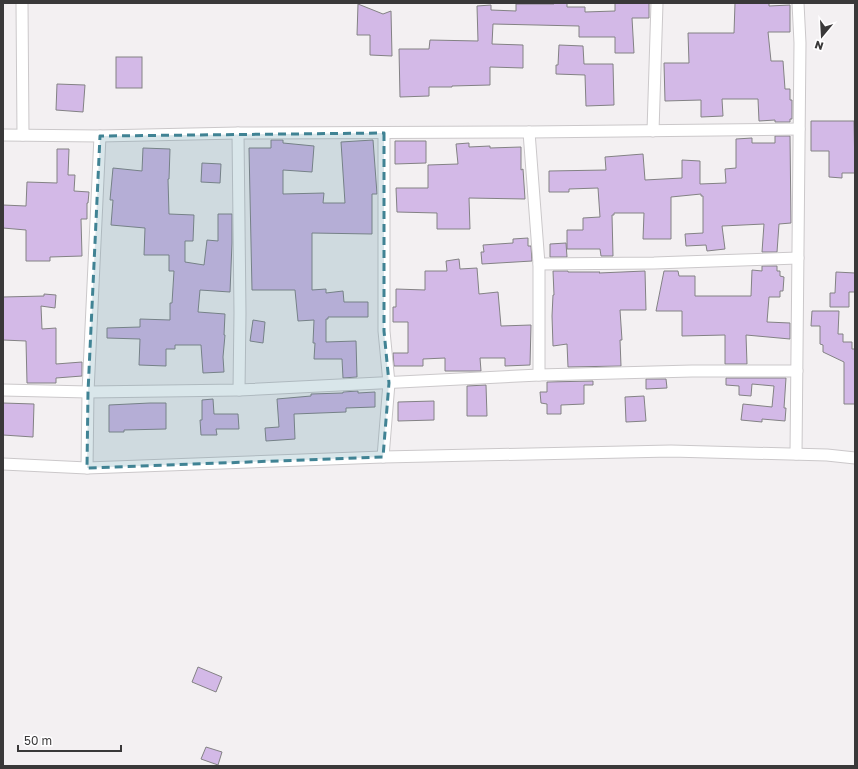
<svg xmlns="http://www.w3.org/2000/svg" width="858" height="769" viewBox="0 0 858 769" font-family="'Golos Text',sans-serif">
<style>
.building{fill:#d3b9e7;stroke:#838284}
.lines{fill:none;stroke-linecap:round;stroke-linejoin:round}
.minor-casing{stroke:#cbc8ca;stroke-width:13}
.minor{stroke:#fff;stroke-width:11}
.marked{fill:#408394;fill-opacity:0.2;stroke:#408394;stroke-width:3;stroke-dasharray:8 5;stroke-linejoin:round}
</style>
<rect width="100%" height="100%" fill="#f3f0f2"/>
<g class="building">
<path d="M554,3H567V7H585V12L615,11V3H649V18H632L634,53H615V37H579V26L493,24L492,44L523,45V68L490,67V85L452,86V87H429V96L400,97L399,49H429L430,40L478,41L477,6L491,5V10L516,11V4H554Z"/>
<path d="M735,3H769V6L790,5V32H768L771,61H783L785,89H790V100H792V119H790V122H775V120L759,121L758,99H722L723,116L701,117V100L665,101L664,63H689L688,33H734Z"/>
<path d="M358,4L383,14L391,11L392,56L370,55V35H357Z"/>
<path d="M559,45L583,46L584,64H613L614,105L586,106L585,75L556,74V65H558Z"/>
<rect x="116" y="57" width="26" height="31"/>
<path d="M57,84L85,85L83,112L56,110Z"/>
<path d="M811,121H854L855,173H842V178L829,177V151H811Z"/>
<path d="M775,136H790L791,223L779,224L777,252H762L764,224L722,226L725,249L707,251L706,245L686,246L685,234L703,233V196H701V194L671,197V239H643L644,213H614V215H612L613,256H601L600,249H567V230H583V218L600,217L598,188L569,189V192H549V171L606,170L605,157L643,154L645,180L682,178V160L700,161V184L726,183L725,169L736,168V139L752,138V143H775Z"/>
<path d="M271,140H283V143L314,146L312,172L283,170V194L324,193L323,203H345L341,142L373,140L377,194H372V234L312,233V290L326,289V293L343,291L344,302H368V317H328V319H326V342L356,341L357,377L343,378L342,359H314L315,343H313L314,320L298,321L295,290H252L249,148H271Z"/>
<path d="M395,141H426V163L395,164Z"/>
<path d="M469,143V147L490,146V148L521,147V170L523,169L525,199L469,198L470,229H437V213L397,212L396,188H428V165L458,164L456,144Z"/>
<path d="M143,148L170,149L169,179H168L169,214L194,215L193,241H185V262L204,265L207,240L218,241V214H232V243L230,292L200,290L198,312L225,314L224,335H225L223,357L224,372L203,373L201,345H175V349H166V366L139,365L140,339L107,338V328L140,327V319L170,320V303H172L174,271H169V255H144L145,228L111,225L113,200H110L113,168L142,171Z"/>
<path d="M57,149H69L68,175H75L74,191L89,192L88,203H87V219H81L82,256L50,257V261H26V230L3,228V205L26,206L27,182L57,183Z"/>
<path d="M202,163L221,164L220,183L201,182Z"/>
<path d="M528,238V246H531L532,261L482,264L481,252H484L483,245L513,243V239Z"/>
<path d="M566,243L567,257H550V244Z"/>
<path d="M459,259L460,269L477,268L479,294L498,292L501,326L531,325L530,365L505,366V358H480L481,371H445V358L423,359V366H394L393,353H408V322H393V307H396V289L425,290V271H447L446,261Z"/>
<path d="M762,266H777V271H780V276L784,277L783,291H780V297H769L767,322L790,323V339L746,335L747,364H725V335L682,336V311H656L664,271H678L679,276H695V296H751L752,270L762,271Z"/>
<path d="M553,271H568V272H600L599,273L645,271L646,310H620L622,340H620L621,366L568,367L567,344L553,346L552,316L553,295H554Z"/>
<path d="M836,272L855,273V292H849V307H830V293H835Z"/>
<path d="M44,294L56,295L55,308L41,306L42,329L56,328V364L82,362V376L56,378V383H27L26,341L3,340V297L44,296Z"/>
<path d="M812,311H839L838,334H843V342H852V349H855V404H844V362L823,352V345L820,344V326H811Z"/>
<path d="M253,320L265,322L263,343L250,341Z"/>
<path d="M726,378H786L784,408H786L785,421L762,419V422L741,420L743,404L772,407L774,386L752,384L751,396L739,395V386L726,385Z"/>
<path d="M646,379H666L667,388L646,389Z"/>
<path d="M593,381V385H584V404L561,405V414H547V404L541,403L540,392H547V382Z"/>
<path d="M486,385L487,416H467V386Z"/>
<path d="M358,391V393L375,392V407L346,408V412L294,414L295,439L266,441L265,428L279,427L277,399L311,396V394L343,393V392Z"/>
<path d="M644,396L646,421L626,422L625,397Z"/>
<path d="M213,399L214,414H238L239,429H216L217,435H201L200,420H202V400Z"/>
<path d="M434,401V420L398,421V402Z"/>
<path d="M3,403L34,404L33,437L3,435Z"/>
<path d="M150,403H166V429L124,430V432H109V405Z"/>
<path d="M198,667L222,677L216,692L192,682Z"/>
<path d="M206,747L222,752L218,765L201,759Z"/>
</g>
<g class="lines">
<g class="minor-casing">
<g id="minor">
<path d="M22,3L23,135"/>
<path d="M653,131L657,3"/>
<path d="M529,132L539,264V375"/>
<path d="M238,133L240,313L239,390"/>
<path d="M3,135L100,136L238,133L529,132L799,129"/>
<path d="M539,264L654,263L798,258"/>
<path d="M3,390L88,392L239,390L539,375L692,371H797"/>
<path d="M796,454L800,43L798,3"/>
<path d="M383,457L389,383L384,331V133"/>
<path d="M3,464L87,468L383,457L671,451L827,455L855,458"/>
<path d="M87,468L88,392L100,136"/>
</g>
</g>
<use href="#minor" class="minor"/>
</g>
<path class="marked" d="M384,133V331L389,383L383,457L87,468L88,392L100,136Z"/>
<rect width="858" height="769" fill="none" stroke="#393839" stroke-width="8"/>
<g transform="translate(822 36) rotate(198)" stroke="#fffeff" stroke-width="3" paint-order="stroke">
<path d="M0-3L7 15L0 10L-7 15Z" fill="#393839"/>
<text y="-6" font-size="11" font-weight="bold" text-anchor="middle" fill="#393839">N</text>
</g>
<path d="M18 745v6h103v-6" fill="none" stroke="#393839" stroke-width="2"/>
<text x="24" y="745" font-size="12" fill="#393839" stroke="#fffeff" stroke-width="3" paint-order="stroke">50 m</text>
</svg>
